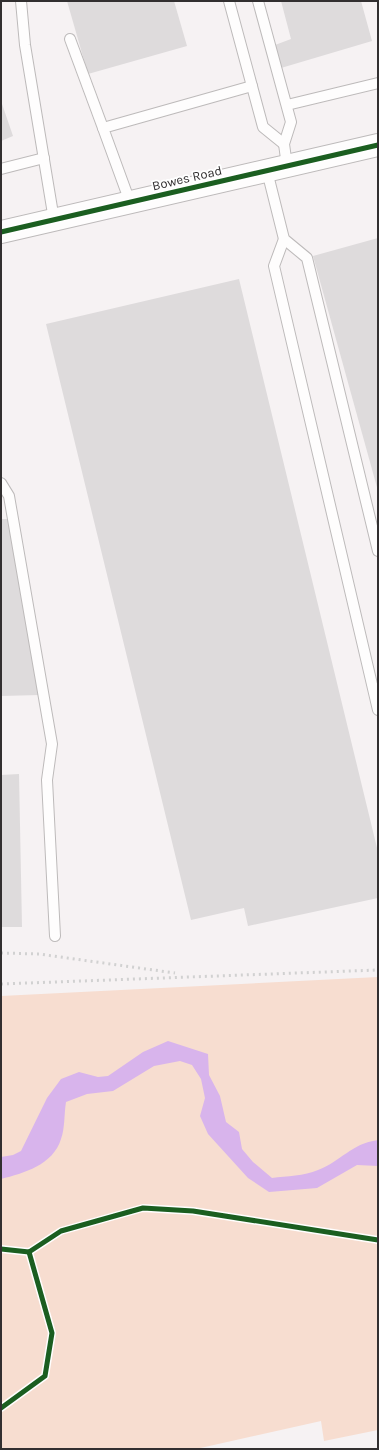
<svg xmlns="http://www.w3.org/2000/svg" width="379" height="1450" viewBox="0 0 379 1450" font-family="Karla,sans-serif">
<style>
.green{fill:#f7ddd0}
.water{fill:#d8b4ec}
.building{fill:#dedbdc}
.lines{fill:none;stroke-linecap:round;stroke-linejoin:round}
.service-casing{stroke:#bdbaba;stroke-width:12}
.tertiary-casing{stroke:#bdbaba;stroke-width:24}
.path{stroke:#dbd9da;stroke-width:2.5;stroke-dasharray:3 2;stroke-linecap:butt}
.service{stroke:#fefdfd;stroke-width:10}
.tertiary{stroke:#fefdfd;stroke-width:22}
.rail{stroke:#d1d1d1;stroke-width:3;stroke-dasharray:2 4;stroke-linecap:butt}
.cycleway-casing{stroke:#fff;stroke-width:8}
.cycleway{stroke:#1b5e20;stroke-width:5}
.labels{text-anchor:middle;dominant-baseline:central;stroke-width:3.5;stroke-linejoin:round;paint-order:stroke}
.street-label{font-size:13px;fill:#322f30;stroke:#fff}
</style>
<rect width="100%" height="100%" fill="#f6f2f3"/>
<path class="green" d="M378,977V1430L324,1441L321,1421L196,1449H1V996Z"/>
<path class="water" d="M168,1041L208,1054L209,1075L220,1096L226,1122L239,1132L242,1149L253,1162L272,1178C287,1176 304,1176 318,1170C342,1161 350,1144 378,1140V1166L357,1165L317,1188L269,1192L248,1178L208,1134L200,1116L205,1098L201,1079L192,1065L180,1061L154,1066L113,1091L87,1094L66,1102C64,1114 65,1128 61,1139C53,1165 24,1173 1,1179V1157L13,1155L21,1151L47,1098L61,1079L79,1072L98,1077L108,1076L143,1052Z"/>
<g class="building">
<path d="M67,1H174L187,46L88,74Z"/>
<path d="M281,1H361L372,41L281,68L275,45L291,39Z"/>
<path d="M1,101L13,136L1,141Z"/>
<path d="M378,238V491L313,256Z"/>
<path d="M239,279L378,852V898L248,926L244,908L191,920L46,324Z"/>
<path d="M1,519H12L40,695L1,696Z"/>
<path d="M19,774L22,927H1V775Z"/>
</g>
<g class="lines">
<g class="service-casing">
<g id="service">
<path d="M21,1L25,45L54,220"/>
<path d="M229,1L263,127L284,144"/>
<path d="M258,1L291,122L284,144L287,166"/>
<path d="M70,39L103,128"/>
<path d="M287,105L378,83"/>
<path d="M1,169L44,158"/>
<path d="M267,171L284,239L307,258L378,551"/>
<path d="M130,202L103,128L252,86"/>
<path d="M284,239L274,266L378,710"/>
<path d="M1,483L9,496L52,744L47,780L55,936"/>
</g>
</g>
<g class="tertiary-casing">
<path id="tertiary" d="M1,232L378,145"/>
</g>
<path class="path" d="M1,1408L45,1376L52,1333L29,1252"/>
<use href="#service" class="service"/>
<use href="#tertiary" class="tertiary"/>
<g class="rail">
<path d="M1,953L39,954L175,973"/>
<path d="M1,984L378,970"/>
</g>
<g class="cycleway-casing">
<g id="cycleway">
<path d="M1,232L378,145"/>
<path d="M1,1249L29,1252L61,1231L143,1208L193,1211L378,1240"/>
<path d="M1,1408L45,1376L52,1333L29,1252"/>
</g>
</g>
<use href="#cycleway" class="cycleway"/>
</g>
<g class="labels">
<g class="street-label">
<text transform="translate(187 178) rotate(-13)">Bowes Road</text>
</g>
</g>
<rect width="379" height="1450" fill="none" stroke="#322f30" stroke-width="4"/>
</svg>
